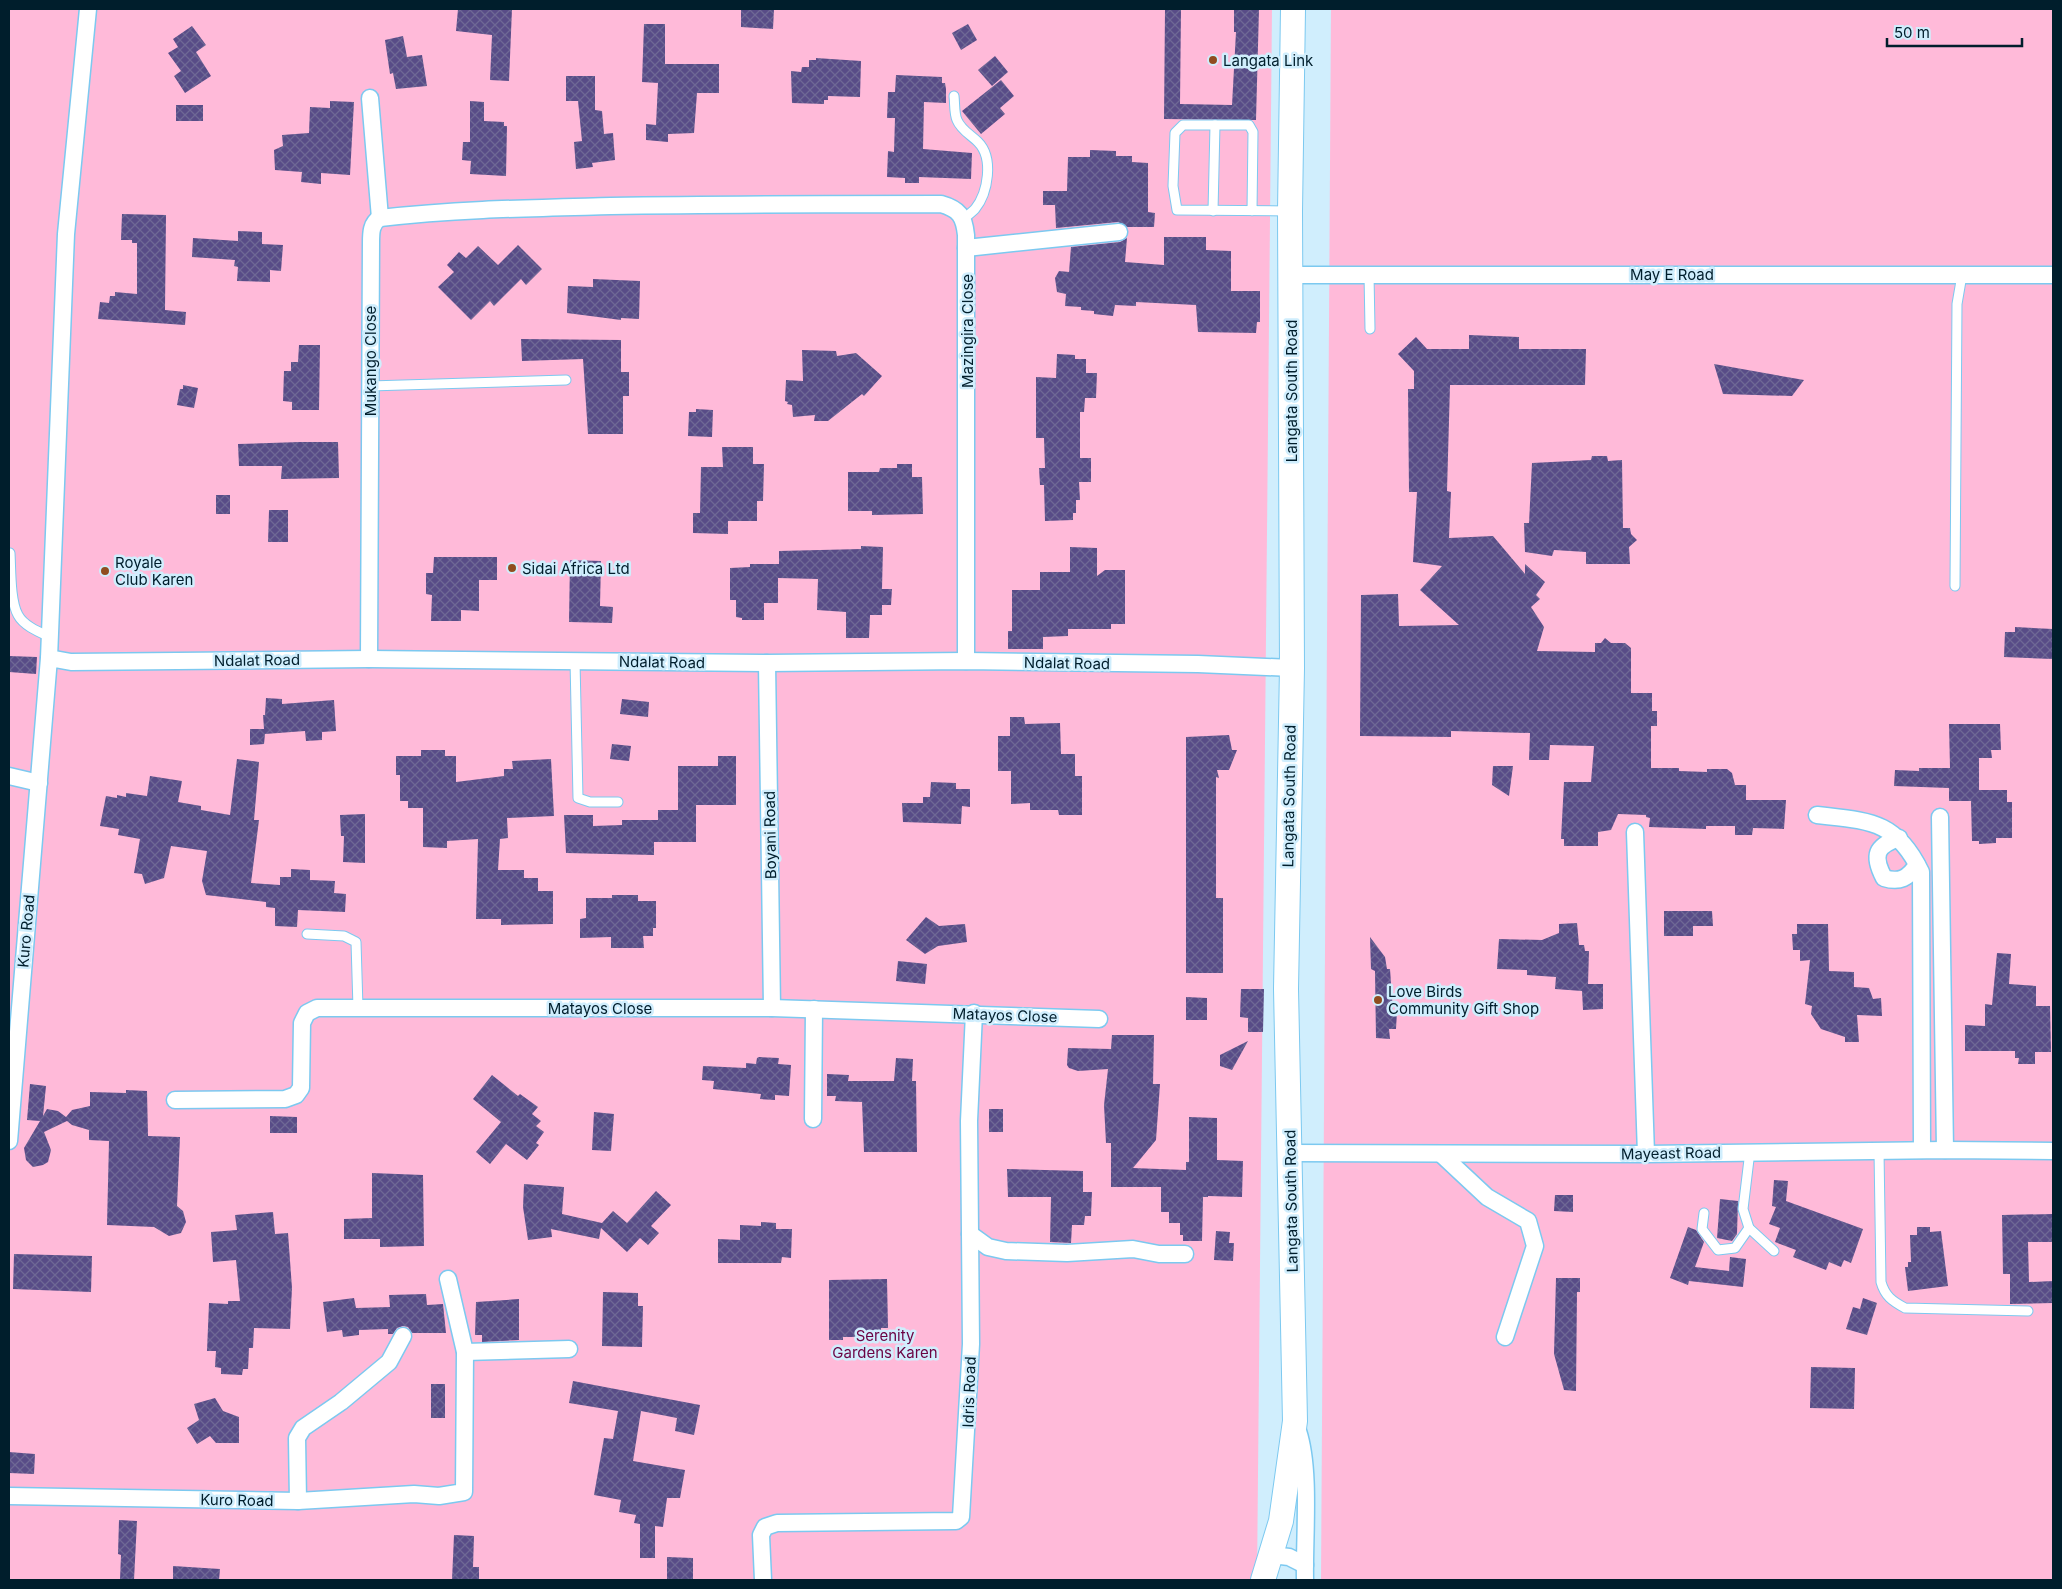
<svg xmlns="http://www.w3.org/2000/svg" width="2062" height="1589" viewBox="0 0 2062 1589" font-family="Inter,sans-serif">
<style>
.garden{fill:#ffbad9}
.building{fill:url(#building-cross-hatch)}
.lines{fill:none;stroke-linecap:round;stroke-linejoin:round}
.lane-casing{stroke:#7cc9f0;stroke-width:11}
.street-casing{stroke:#7cc9f0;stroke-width:19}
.secondary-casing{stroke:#7cc9f0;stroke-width:26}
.lane{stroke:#fff;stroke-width:9}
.street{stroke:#fff;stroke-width:16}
.secondary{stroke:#fff;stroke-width:24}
.poi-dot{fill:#904c1f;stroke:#d0eefd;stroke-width:2}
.labels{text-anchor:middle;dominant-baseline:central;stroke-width:5;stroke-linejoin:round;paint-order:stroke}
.poi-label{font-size:15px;fill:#001e2c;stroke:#d0eefd;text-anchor:start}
.street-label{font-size:15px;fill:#001e2c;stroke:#d0eefd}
.park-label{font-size:15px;fill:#6b0343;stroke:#d0eefd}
</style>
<defs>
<pattern id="building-cross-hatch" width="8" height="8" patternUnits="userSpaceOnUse" patternTransform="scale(1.25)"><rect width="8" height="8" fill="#584c87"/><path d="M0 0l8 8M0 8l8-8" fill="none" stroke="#6e6895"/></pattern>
</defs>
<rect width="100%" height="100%" fill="#d0eefd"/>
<g class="garden">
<path d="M9,9H1272L1257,1580H9Z"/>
<path d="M1331,9H2053V1580H1321Z"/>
</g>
<g class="building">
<path d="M458,9H512L509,81L490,80L492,35L456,31Z"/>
<path d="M741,9H774L773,29L741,27Z"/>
<path d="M1165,9H1181L1180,104L1232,105L1236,32H1234V9H1259L1256,120L1164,119Z"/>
<path d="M644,24H665V64H719V93H697L694,133L668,134V142L646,140V124L656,125L658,83L642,82Z"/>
<path d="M968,24L977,40L961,50L952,33Z"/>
<path d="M192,26L206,45L196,52L211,76L185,93L174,76L181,71L168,53L178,47L173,39Z"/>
<path d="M403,36L407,57L422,55L427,86L396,89L393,73L390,74L385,40Z"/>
<path d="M995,56L1008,72L992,86L978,70Z"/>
<path d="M816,58L861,61L860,97L828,96V100H824V104L792,103L791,71L801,72L802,67H809V60H816Z"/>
<path d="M896,75L942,77V83H945L946,89V103L924,102L923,149L972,153L971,179L919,177V183H905V178L887,177L888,151L894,152L895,118H887L888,92H895Z"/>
<path d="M566,76H595V110L602,111L604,134L613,133L615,160L592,163L593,167L576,169L574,142L582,141L578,101H566Z"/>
<path d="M1001,80L1014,96L1000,108L1005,114L981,134L962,111Z"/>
<path d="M330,101L354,102L350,175L321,173V184L301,182L302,172L275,170L274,150L283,146L282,135L309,133L310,107L330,108Z"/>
<path d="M470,101L484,102V121L504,122V126H507L506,176L470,174L471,161L462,160L463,142H470Z"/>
<rect x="176" y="105" width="27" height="16"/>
<path d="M1090,150L1116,151V156H1132V162L1148,163V212L1155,213L1154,227H1127L1118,222L1056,228L1055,205H1043V191H1067L1068,157H1090Z"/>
<path d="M122,214L166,215L165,310L186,312L185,325L98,319L100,302L109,303L110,296H115V292L137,294V243H132V240H121Z"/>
<path d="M238,231L262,232V244L283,245L281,271L270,270V282L237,281L238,267L234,266L235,260L192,257L193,238L238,241Z"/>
<path d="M1164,237H1206V250L1231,251V291H1260V322H1257L1256,333L1198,332L1196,305L1136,302V306L1115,305L1113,316L1094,314V311L1081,310V307L1065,306L1066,294L1057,292L1055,278L1059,271L1069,272L1071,247L1120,242L1127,238L1125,262L1164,265Z"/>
<path d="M518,245L542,269L526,285L521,279L494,306L490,301L471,320L438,287L454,272L447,265L459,252L466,258L478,246L498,265Z"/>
<path d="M593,279L640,281L639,319L621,318V320L567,313L568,286L593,287Z"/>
<path d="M1469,335L1519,337V349H1586L1585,385H1450L1447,491L1451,492L1449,538L1493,536L1525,574V564L1545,582L1536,595L1540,599L1531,607L1544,627L1537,651L1595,652V643H1601L1605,638L1611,643H1625L1631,648V693H1652V711H1657V726H1651V768H1679V771L1707,772V769H1727L1732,773L1735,785H1746V800H1786L1784,829L1753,828L1752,835H1735V826H1706V829L1649,827L1650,818L1646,817V815L1618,814L1611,830L1598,832V846H1564V839H1561L1564,782H1591L1594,746L1550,745L1549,760H1529L1530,733L1451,731V737L1360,736L1361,595L1398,594L1399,626L1459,625L1420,590L1442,566L1413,562L1417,492H1409L1408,389H1414V371L1398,354L1416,337L1427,349H1469Z"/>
<path d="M521,339L621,340V372H629V396H623V434H588L583,359L522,361Z"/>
<path d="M299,345H320L319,410H292V402L283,401L284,371H291V362H298Z"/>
<path d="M802,350L836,351L837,356L856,353L882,376L864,396L862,394L828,421H814L815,415L793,417L792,405L787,404L788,402L785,401L786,380L803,381Z"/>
<path d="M1057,354L1075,355V359H1086V373H1097L1096,398H1085L1084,412H1080V458H1091V482H1079L1080,500H1076V513H1073V520L1045,521L1044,485H1040L1039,468H1045L1044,438H1036V377L1056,378Z"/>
<path d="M1714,364L1804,380L1792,396L1723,394Z"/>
<path d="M183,385L198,388L194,408L177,405L180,389H183Z"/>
<path d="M696,409L713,410L712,437L688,436L689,412H696Z"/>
<path d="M300,442H338L339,478L281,479L282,466H239L238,444Z"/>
<path d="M722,447H753V464H764L763,501H757V521H728V534L693,533V513H700L701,467H723Z"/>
<path d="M1592,456H1607L1608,461L1622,460L1623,528H1630L1631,534L1637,540L1629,547L1630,564H1586V552L1554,550L1552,556L1525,552L1524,523H1529L1532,463L1591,460Z"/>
<path d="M897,464H912V477H922L923,514L872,515V511H848V472H879L880,468H897Z"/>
<rect x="216" y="495" width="14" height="19"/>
<path d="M269,510H288V542H268Z"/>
<path d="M861,546L883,547L882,589H892L891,605H882V615H870L869,638H846V612L817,610L818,579L778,578V603H764V620H742V618L736,617V600H730V568L750,567V564H779V551L861,549Z"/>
<path d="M1070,547L1097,548V576L1105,570H1125V624H1111V629H1068V636L1043,637V649H1008V631H1012V590H1040V572H1070Z"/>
<path d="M434,557H497V580H479V611L461,610V621H431L432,595L426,594V573H433Z"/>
<path d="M570,560L601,561L600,606L613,607L612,623L569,622Z"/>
<path d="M2015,627L2053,629V659L2004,657L2005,632H2015Z"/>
<path d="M9,656L37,657L36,674L9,672Z"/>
<path d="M266,698L282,699V704L334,700L336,731L322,732V740L306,741L305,731L265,734L264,744L250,745V729H264L263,715H265Z"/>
<path d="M622,699L649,702L648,717L620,714Z"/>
<path d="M1010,717H1024L1025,724L1060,723L1061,754H1075V776H1082V815H1059L1058,810H1030V803L1011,804V771H998V736H1010Z"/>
<path d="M1949,724H2000L2001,750H1991L1992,758H1979V790H2007V802H2012V838H1996V843L1979,844V841H1972L1971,801H1949V788L1894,786L1895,770L1919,771V768H1950Z"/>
<path d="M1229,735L1232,750H1237L1229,770H1217L1219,778L1216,777V898H1223V973H1186V737Z"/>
<path d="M612,744L631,746L629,761L610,759Z"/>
<path d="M421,750H445V756H456V782L504,776V769H513L512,761L551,759L554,816L507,818L508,838L500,839L498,870H524V878H538V891H553V924L501,925V919H476L478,839L447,841V848L423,847V808H408V801H400V775H396V756H421Z"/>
<path d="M718,756H736V805H696V842H654V855L566,853L564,815H593V826L622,825V820H658V810H678V766H718Z"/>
<path d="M237,759L259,762L254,820H259L251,883L280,885V877H291V869L310,870V880L335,881L334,893L346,894L345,912L298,910L297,927L275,926V908L266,907V902L206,895L202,881L207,851L171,846L164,878L145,884L142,874L134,873L140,839L118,835L119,829L100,826L106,796L117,798V795L126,797V793L147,796L150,776L182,781L178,802L201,806V810L230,815Z"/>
<path d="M1493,766H1513L1509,796L1492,785Z"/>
<path d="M931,782L956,783V789H970V807L962,806L961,824L903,822L902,803H923V797H930Z"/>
<path d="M365,814V863L343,862L344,836H341L340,815Z"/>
<path d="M612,895H638V901H656V928H653V936H643L644,948H611V937L580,938V919L586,918V898H612Z"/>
<path d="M1664,911H1712L1713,926H1693V936H1664Z"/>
<path d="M926,917L939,926L965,924L967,942L938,946L925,954L906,940Z"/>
<path d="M1577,923L1579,945H1584L1585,951H1589L1588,984H1603V1009L1583,1010L1582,991L1555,989L1556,977L1527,975V970L1497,969L1499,939L1542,940L1559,933V924Z"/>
<path d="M1797,924H1828L1829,971L1854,972V987L1869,988L1873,999L1881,998L1882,1016L1857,1015L1859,1042H1845V1037L1821,1029L1811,1014L1812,1006L1805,1004L1810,960L1800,961V950H1793L1792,934H1797Z"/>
<path d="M1370,937L1385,957L1387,969H1390L1393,1011L1397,1012L1396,1029H1389L1390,1039L1376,1038L1375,971L1371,969Z"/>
<path d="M1997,953L2011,954L2009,984L2036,986V1006H2050L2051,1052H2035V1064H2018L2019,1058H2015V1051H1965V1025L1985,1026V1004L1992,1005Z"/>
<path d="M898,961L927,964L925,984L896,981Z"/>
<path d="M1241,989H1264L1263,1032H1248V1018L1240,1017Z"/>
<path d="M1186,997L1207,998V1020H1186Z"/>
<path d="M1112,1035H1154L1153,1084H1160L1156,1140L1133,1168L1186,1170V1162H1189V1117L1217,1118V1160L1243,1161L1242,1197L1208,1196V1197H1203L1202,1241H1183V1235H1180V1223H1169V1212H1161V1187H1111V1143H1106L1104,1105L1108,1069L1078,1071L1069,1068L1067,1065L1068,1048L1111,1049Z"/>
<path d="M1248,1041L1232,1070L1220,1066V1055Z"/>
<path d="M759,1057L779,1058L778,1064L791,1065L789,1096L775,1095V1100L760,1099L761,1094L713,1089L714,1081L702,1080L703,1066L746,1068V1063L756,1064L757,1058Z"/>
<path d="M896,1058L913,1059L912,1081H916L917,1152H864L862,1102L835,1101L836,1096H827V1074L849,1075L848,1081H894Z"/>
<path d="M492,1075L518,1096L520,1094L538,1107L532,1114L541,1121L536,1126L544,1132L536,1143L539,1145L527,1160L506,1144L490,1164L476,1152L501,1122L473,1099Z"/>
<path d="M30,1084L46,1086L43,1116L47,1109L58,1111L66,1117L72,1110L90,1106V1092L126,1093V1090L147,1091L148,1136L180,1137L177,1206L183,1211L186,1222L181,1233L169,1236L154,1227L107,1225L109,1141L89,1140V1130L72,1125L67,1121L44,1132L51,1150L48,1162L43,1165L33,1167L26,1160L24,1148L40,1121L27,1120Z"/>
<rect x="989" y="1109" width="14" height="23"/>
<path d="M594,1112L614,1114L611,1151L592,1150Z"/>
<path d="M270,1116L297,1117V1133H270Z"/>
<path d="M1007,1169L1083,1171V1192H1092L1091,1216H1085L1084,1225H1072L1071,1243L1050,1242L1051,1197H1008Z"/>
<path d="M372,1173L423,1175L424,1246L380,1247V1239H344V1219L372,1218Z"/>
<path d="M1774,1180L1788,1181L1786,1201L1863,1229L1851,1263L1844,1260L1841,1267L1829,1262L1826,1270L1793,1257L1796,1250L1775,1242L1780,1228L1769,1224L1776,1207L1772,1206Z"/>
<path d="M524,1184L564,1187L562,1214L602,1223L613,1211L627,1223L656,1191L671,1205L651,1226L659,1233L648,1245L640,1238L627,1252L601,1228L599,1239L551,1229L552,1237L528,1240L523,1207Z"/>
<path d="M1555,1195H1573V1212L1554,1211Z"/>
<path d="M1720,1199L1738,1201L1737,1234L1732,1241L1717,1238Z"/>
<path d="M273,1212L275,1234L288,1233L292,1288L290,1329L254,1328L253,1348H249L248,1369H243L242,1375L221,1374V1368L215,1367L216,1351H207L209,1303L228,1304V1301H240L236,1260L213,1262L211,1232L237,1230L235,1215Z"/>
<path d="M2053,1214V1242H2028L2029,1282L2053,1281V1303L2010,1304V1274H2003L2002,1215Z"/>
<path d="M761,1222L776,1223V1229H792L791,1258L782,1257L781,1263H718V1239L740,1240V1225L761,1226Z"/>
<path d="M1688,1227L1696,1230L1704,1242L1695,1267L1729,1271L1730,1257L1746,1259L1743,1287L1689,1281L1688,1285L1670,1278Z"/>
<path d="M1917,1227H1930V1232L1941,1231L1948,1286L1908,1291L1905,1267H1908V1262H1911L1910,1235H1917Z"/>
<path d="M1216,1231L1230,1232L1229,1243H1234L1233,1261L1214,1260Z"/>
<path d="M14,1254L92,1256L91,1292L13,1289Z"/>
<path d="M1556,1278H1580V1292H1577L1576,1391L1564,1390L1554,1354Z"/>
<path d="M887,1279L888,1328H881V1337H843V1340H829V1280Z"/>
<path d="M603,1292L638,1293V1306H643L642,1347L602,1346Z"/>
<path d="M426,1294L427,1305L443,1304L446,1333H412L408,1327L403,1326L397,1328L393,1334H388V1329L359,1330V1335L343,1337L342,1330L327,1332L323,1302L354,1298L356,1308L390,1307L389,1295Z"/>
<path d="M1863,1298L1877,1303L1867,1335L1846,1329L1853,1307L1860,1309Z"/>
<path d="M519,1299V1340L482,1342V1335H475L476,1302Z"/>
<path d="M1811,1367L1855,1368L1854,1409L1810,1408Z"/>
<path d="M573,1381L700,1405L694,1435L675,1431L677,1418L641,1411L633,1461L685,1470L680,1498H667L663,1527L655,1526V1558H640V1524L634,1523L636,1515L619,1512L621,1500L594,1495L604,1438L613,1439L618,1411L569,1403Z"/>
<rect x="431" y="1384" width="14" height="34"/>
<path d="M215,1398L223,1411L239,1417V1443H216L210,1436L197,1444L187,1428L199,1420L194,1404Z"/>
<path d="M9,1452L35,1454L34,1474L9,1473Z"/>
<path d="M119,1520L137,1521L134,1580H120L121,1555L118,1554Z"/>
<path d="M454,1535L474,1536L473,1567H479V1580H452Z"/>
<path d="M667,1557L693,1558V1580H667Z"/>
<path d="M173,1566L220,1569L219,1580H173Z"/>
</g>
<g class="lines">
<g class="lane-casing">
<g id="lane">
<path d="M954,96C955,104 954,113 957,120C961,130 971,135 978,142C994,158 988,193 975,209C972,212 967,216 963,219"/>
<path d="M1213,211L1215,125"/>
<path d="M1252,211L1253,132L1249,125H1183L1175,133L1173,186L1177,210L1290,211"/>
<path d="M1369,274L1370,329"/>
<path d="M370,386L566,380"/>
<path d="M10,553C11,569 10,601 18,615C24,626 39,632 50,637"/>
<path d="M1955,586L1957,304L1962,275"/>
<path d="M575,661L578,798L590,802H618"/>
<path d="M307,934L344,936L356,942L358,1008"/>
<path d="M1750,1151L1743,1209L1749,1228L1774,1251"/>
<path d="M1879,1151L1881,1282C1885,1296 1892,1301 1905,1308L2028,1311"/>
<path d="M1704,1213L1702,1229L1718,1250L1735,1248L1749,1228"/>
</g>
</g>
<g class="street-casing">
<g id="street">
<path d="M370,98L380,218"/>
<path d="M966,248L1119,232"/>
<path d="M1291,275H2053"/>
<path d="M49,658L66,234L88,9"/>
<path d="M369,659L371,243C371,233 371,223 380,218C457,209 534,208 611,206C721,204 831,204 941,204C959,209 964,216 966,235V661"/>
<path d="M767,663L772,1008"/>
<path d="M9,776L39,783"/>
<path d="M1817,815C1869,821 1896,820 1921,872L1922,1150"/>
<path d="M1940,817L1945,1150"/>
<path d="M1635,832L1646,1154"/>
<path d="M1899,838C1876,846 1872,855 1884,878C1900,883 1908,878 1917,865"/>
<path d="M175,1100L285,1099L296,1095L301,1088L302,1023L307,1013L317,1008H772L1099,1019"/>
<path d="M813,1119L814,1009"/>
<path d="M9,1141L49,658L71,662L369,659L767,663L966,661L1198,664L1292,668"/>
<path d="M1290,1153L1646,1154L1945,1150L2053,1151"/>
<path d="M1441,1154L1487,1197L1528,1221L1535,1246L1505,1337"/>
<path d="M970,1234L988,1247L1006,1251L1067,1253L1133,1249L1159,1254H1185"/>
<path d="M465,1352L569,1349"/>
<path d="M1298,1431C1311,1470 1304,1538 1305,1580"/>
<path d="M9,1496L298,1501L414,1494L439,1496L464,1492L465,1352L448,1279"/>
<path d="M298,1501L297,1438L303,1428L341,1402L389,1362L403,1336"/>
<path d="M1272,1555L1289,1557L1305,1565"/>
<path d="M763,1580L761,1535L765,1527L777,1523L956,1521L961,1517L971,1344L969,1121L974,1013"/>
</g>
</g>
<g class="secondary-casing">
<path id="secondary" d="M1263,1580L1281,1521L1295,1421L1286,989L1292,668L1290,211L1293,9"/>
</g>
<use href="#lane" class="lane"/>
<use href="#street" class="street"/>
<use href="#secondary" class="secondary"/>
</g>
<g class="poi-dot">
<circle cx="1213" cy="60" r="5"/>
<circle cx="512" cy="568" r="5"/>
<circle cx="105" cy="571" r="5"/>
<circle cx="1378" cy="1000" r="5"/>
</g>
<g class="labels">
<g class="poi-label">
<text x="1223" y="60">Langata Link</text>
<text x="115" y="562">Royale<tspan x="115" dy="17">Club Karen</tspan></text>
<text x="522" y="568">Sidai Africa Ltd</text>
<text x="1388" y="991">Love Birds<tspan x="1388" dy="17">Community Gift Shop</tspan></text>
</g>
<g class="street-label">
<text x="1672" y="274">May E Road</text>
<text transform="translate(967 331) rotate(-90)">Mazingira Close</text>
<text transform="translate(370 361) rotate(-90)">Mukango Close</text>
<text transform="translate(1291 391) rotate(-90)">Langata South Road</text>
<text transform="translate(257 660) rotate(-1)">Ndalat Road</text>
<text transform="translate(662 662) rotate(1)">Ndalat Road</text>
<text transform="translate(1067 663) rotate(1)">Ndalat Road</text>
<text transform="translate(1289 796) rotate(-89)">Langata South Road</text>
<text transform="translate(770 835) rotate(-91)">Boyani Road</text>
<text transform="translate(26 931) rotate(-85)">Kuro Road</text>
<text x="600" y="1008">Matayos Close</text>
<text transform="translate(1005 1015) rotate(2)">Matayos Close</text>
<text transform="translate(1671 1153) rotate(-1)">Mayeast Road</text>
<text transform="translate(1291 1201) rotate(-91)">Langata South Road</text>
<text transform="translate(969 1392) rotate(-88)">Idris Road</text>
<text transform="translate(237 1500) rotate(1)">Kuro Road</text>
</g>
<g class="park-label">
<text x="885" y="1335">Serenity<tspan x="885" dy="17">Gardens Karen</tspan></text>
</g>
</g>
<rect width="2062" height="1589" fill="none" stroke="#001e2c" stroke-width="20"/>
<path d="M1887 38v8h135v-8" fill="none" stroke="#001e2c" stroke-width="2.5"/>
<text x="1894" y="38" font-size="15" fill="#001e2c" stroke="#d0eefd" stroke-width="4" paint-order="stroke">50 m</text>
</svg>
